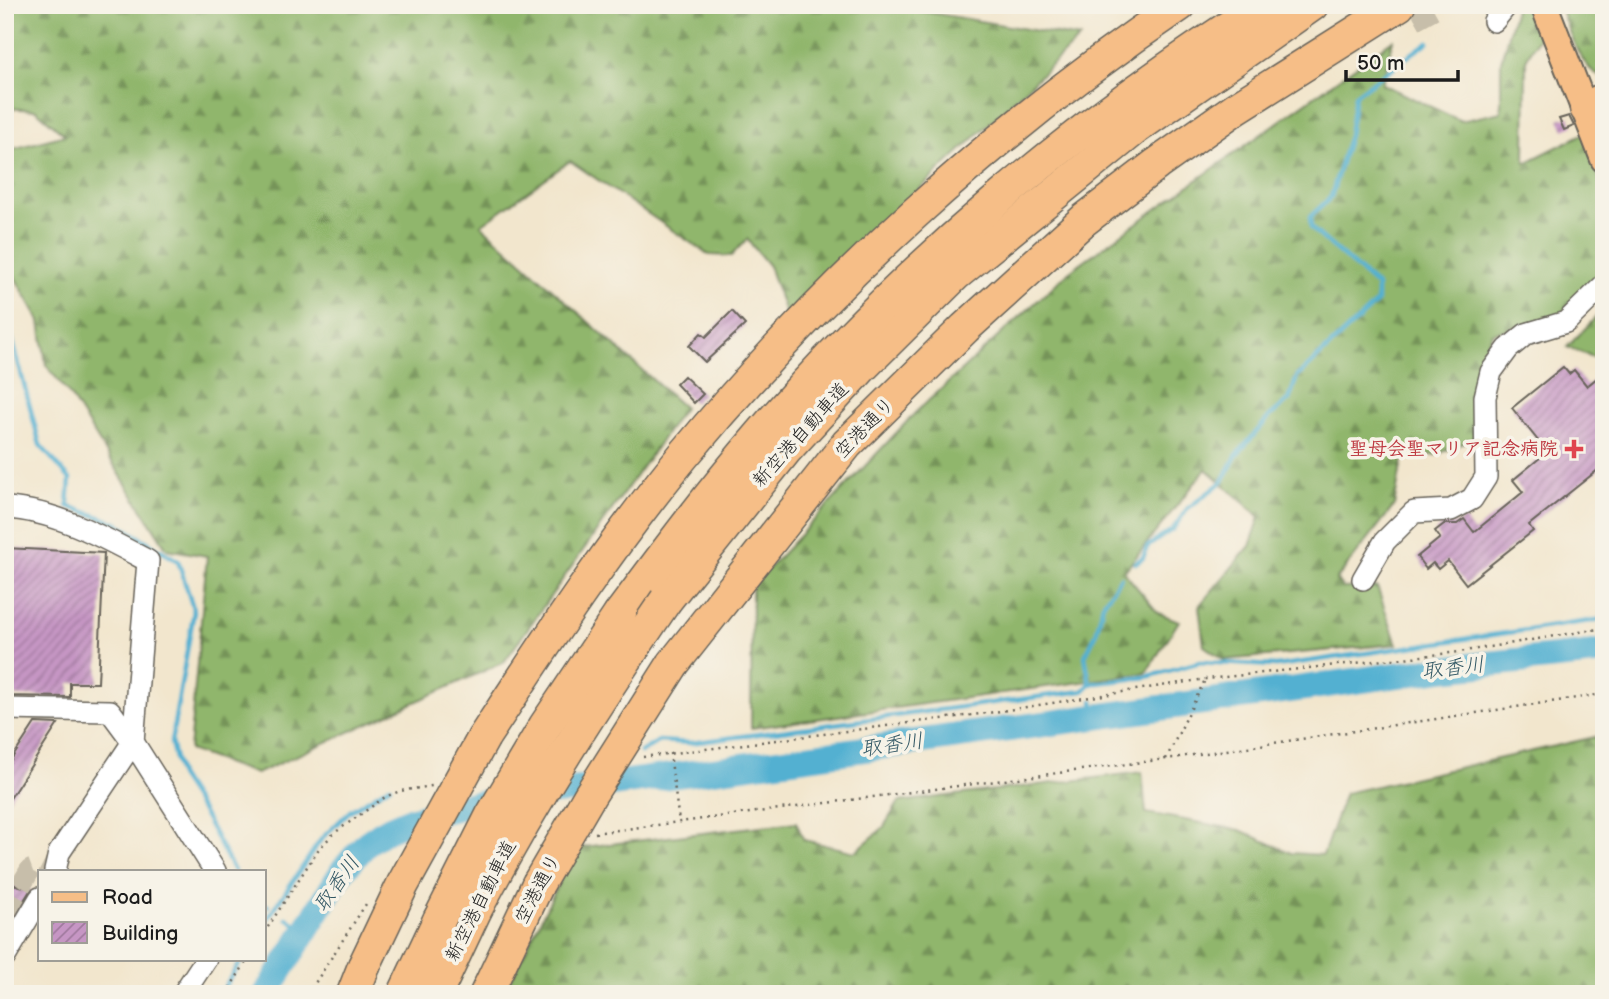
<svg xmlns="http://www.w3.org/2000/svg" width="1609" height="999" viewBox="0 0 1609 999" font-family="'Balsamiq Sans','Klee One',sans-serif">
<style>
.forest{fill:url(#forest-firs);stroke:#566944;stroke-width:2}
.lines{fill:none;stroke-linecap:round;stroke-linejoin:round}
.stream{stroke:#53b0d1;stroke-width:4.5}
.river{stroke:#53b0d1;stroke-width:26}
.building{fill:url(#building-hatch)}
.minor-tunnel{stroke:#c7beaa;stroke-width:21;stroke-dasharray:21 10;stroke-linecap:butt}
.minor-casing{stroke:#67635a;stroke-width:24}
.major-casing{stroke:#67635a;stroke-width:30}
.highway-casing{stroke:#67635a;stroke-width:35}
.path{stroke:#67635a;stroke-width:2.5;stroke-dasharray:2 5;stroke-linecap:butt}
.minor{stroke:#fff;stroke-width:21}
.major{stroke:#f6be87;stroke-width:26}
.highway{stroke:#f6be87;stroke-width:32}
.highway-bridge-casing{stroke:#67635a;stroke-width:35;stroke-linecap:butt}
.highway-bridge{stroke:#f6be87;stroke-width:32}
.health-dot{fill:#e0444e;stroke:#f7f3e8;stroke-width:2.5}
.labels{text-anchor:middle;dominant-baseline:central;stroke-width:7;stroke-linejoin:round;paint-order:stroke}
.street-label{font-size:19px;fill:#1c1c1c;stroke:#f7f3e8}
.health-label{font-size:19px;font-weight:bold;fill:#be3a42;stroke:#f7f3e8;text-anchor:end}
.water-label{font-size:21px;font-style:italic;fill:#325764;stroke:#f7f3e8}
</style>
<defs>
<pattern id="forest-firs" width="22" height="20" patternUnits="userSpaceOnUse" patternTransform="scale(1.75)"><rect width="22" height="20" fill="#90b66c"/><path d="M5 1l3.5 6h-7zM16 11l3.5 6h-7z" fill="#759358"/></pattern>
<pattern id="building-hatch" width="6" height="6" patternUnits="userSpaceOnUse" patternTransform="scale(1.75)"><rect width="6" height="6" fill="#c696c4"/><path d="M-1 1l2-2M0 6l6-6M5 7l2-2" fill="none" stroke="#a07a9e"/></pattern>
</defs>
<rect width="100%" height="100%" fill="#f7f3e8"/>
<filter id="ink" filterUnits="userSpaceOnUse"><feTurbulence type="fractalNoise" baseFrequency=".0143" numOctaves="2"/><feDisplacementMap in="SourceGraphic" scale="14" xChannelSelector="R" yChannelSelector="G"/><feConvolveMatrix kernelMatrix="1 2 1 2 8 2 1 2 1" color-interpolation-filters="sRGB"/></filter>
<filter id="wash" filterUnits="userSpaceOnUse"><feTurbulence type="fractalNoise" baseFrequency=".00686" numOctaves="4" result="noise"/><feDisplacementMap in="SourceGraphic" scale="28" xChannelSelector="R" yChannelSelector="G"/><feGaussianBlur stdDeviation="1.57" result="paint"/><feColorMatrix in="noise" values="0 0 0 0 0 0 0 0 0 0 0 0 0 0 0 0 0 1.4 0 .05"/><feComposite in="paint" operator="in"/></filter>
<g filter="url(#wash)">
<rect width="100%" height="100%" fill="#f2e6cd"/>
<g class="forest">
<path d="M5,5H919L920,11L1080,38L786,315L769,266L747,239L731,256L709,255L570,161L481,225L684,408L504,662L256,774L189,750L207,556L167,549L69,394L46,365L40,321L5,260V151L65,135L36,110L5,108Z"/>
<path d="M1516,5H1530L1542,32L1526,59L1525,163L1585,133L1604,194V273L1565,315L1492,333L1476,385L1478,436L1436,455H1403L1394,506L1336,580L1343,588L1377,587L1397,644L1224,660L1204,646L1199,606L1250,546L1260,517L1206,469L1124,572L1158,613L1179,621L1146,673L751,728L752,586L915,413L1071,270L1393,40L1382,84L1461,121L1501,112V61Z"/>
<path d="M1559,5H1604V79C1578,67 1569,30 1559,5Z"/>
<path d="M1604,309V361L1567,347Z"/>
<path d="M1604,735V994H504L576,848L796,822L804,840L855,852L883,828L899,802L1142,772L1146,813L1240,830L1291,853L1323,855L1345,793Z"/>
</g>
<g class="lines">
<g class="stream">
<path d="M5,312L40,445L70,479L68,506L117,523L178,561L194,611L171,742L179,776L203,813L234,871"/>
<path d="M1135,563L1143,558L1147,547L1173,529L1187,509L1223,481L1236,456L1270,416L1289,400L1297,377L1377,302V286L1311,228L1310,217L1331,197L1349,135L1355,95L1428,42"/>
<path d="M1090,684L1085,656L1096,634L1103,604L1121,577"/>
<path d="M1093,701L1096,717"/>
<path d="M641,752L659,741L690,743L1083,691L1090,684L1146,677L1200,662L1276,666L1604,619"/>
<path d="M264,904L268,906"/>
<path d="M287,918L307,932"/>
<path d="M264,924L322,838L350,811L390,786"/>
<path d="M220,994L242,959"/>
</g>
<path class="river" d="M266,994L343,870L367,843L386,830L409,820L468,805L634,781L1441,669L1604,652"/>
</g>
<g id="blocks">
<g class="building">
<path d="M1569,116L1574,126L1564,130L1559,119Z"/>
<path d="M732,311L745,325L705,362L689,346L701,333L706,337Z"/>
<path d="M1563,367L1569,374L1574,370L1587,386L1597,378L1604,386V465L1529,525L1533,531L1466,584L1448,561L1438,569L1433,563L1426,569L1417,557L1440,538L1435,531L1444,524H1457L1464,519L1474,532L1523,492L1513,480L1547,452L1512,408Z"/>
<path d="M684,376L703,394L694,403L676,384Z"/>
<path d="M5,548L104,553L98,683H70V697L5,696Z"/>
<path d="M35,723L58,724L5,806V769Z"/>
<path d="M5,882L31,889L5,931Z"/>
</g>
</g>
</g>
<g filter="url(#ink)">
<use href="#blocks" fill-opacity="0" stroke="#67635a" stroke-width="2"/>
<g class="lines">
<g class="minor-tunnel">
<path d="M1419,5L1433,30"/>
<path d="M5,913L30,870L41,866L51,871"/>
</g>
<g class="minor-casing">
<g id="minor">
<path d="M1494,21L1507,5"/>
<path d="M5,508C55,510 105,538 148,561L133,742"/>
<path d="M1363,579L1385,541L1414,512L1451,510L1472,499L1486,477L1485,397L1491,372L1508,349L1526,334L1566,322L1604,285"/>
<path d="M5,709L110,711L133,742"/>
<path d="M55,871L59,853L133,742L215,871"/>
<path d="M5,957L40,898"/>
<path d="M183,994L206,959"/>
</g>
</g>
<g class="major-casing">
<path id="major" d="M1544,5L1604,159"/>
</g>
<g class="highway-casing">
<g id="highway">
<path d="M1586,108L1604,99"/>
<path d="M666,600L785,451L864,365L955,275L1136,128L1312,5"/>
<path d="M620,614C666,552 711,492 761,434C903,268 1078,122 1263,5"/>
<path d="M673,664L847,444L965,328L1084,220L1157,164L1236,108L1399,5"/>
<path d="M484,737C547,641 610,545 683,456C825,285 995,129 1180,5"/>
<path d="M353,994L364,966"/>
<path d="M404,994L439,920"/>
<path d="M436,994L476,909"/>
<path d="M486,994L538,884"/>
</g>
</g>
<g class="path">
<path d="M670,753L679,822"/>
<path d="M643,757L988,713L1206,679L1459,652L1604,628"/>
<path d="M1166,759L1205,680"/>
<path d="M595,833L1166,759L1604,694"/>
<path d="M264,933L318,850L333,834L385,797L400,791L432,786"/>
<path d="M226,994L248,959"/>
<path d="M308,994L366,904"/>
</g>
<use href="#minor" class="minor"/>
<use href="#major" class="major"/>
<use href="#highway" class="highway"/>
<g class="highway-bridge-casing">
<g id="highway-bridge">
<path d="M538,884L590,795L673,664"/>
<path d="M476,909C534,798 596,703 666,600"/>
<path d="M439,920L492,815L545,726L620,614"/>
<path d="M364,966L403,884L484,737"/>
</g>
</g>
<use href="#highway-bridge" class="highway-bridge"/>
</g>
</g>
<path class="health-dot" d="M1570.5 438.5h7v7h7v7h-7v7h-7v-7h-7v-7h7z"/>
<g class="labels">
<g class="street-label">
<text transform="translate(865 428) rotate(-46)">空港通り</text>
<text transform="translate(801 435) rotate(-48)">新空港自動車道</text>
<text transform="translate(538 889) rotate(-62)">空港通り</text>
<text transform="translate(481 901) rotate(-63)">新空港自動車道</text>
</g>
<g class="health-label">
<text x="1558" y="449">聖母会聖マリア記念病院</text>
</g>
<g class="water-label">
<text transform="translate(1453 668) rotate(-7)">取香川</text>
<text transform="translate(892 745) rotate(-8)">取香川</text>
<text transform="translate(337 884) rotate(-55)">取香川</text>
</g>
</g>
<rect width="1609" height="999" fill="none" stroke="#f7f3e8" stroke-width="28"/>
<rect x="38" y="870" width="228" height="91" fill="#f7f3e8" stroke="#9f9d96" stroke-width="2"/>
<rect x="52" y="892" width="35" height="10" fill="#f6be87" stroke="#9f9d96" stroke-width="2"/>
<text x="102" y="904" font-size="21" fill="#1c1c1c">Road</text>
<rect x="52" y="922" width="35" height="21" fill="url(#building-hatch)" stroke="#9f9d96" stroke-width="2"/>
<text x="102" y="940" font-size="21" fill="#1c1c1c">Building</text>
<path d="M1346 70v10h112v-10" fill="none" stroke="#1c1c1c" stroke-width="3.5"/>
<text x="1357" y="70" font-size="21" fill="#1c1c1c" stroke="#f7f3e8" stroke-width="5" paint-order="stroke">50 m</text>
</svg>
